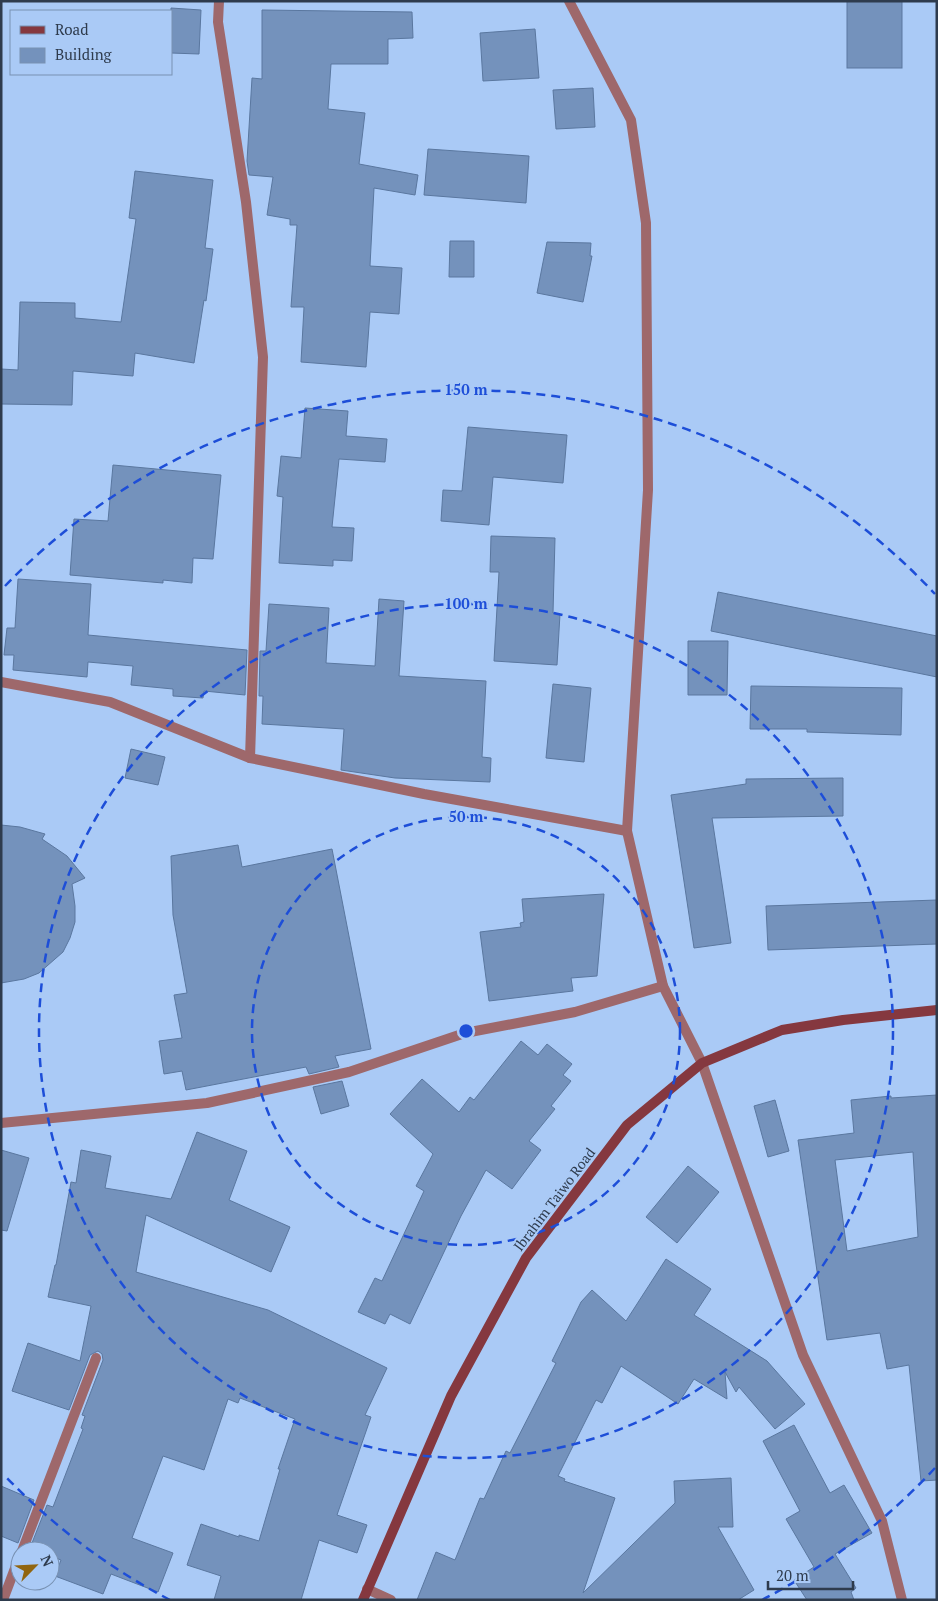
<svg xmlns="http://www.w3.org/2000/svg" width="938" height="1601" viewBox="0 0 938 1601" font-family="'PT Serif',serif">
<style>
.building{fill:#7492bc;stroke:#5a779f;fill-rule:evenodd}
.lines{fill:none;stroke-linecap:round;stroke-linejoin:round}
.street{stroke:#9e686b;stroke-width:10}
.secondary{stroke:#85383f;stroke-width:10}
.ring{fill:none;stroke:#1d4ed8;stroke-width:2.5;stroke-dasharray:9 6}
.labels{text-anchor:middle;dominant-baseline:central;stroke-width:4;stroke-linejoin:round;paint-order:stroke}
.street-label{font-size:14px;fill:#2e3b4d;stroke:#aacaf6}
.centre{fill:#1d4ed8;stroke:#aacaf6;stroke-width:2.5}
.ring-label{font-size:15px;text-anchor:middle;font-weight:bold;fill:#1d4ed8;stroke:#aacaf6;stroke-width:4;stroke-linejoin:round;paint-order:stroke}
</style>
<rect width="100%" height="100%" fill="#aacaf6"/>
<g class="building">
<rect x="847" y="1" width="55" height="67"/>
<path d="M171,8L201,10L199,54L171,53Z"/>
<path d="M262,10L412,12L413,38L388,39V64H331L328,109L365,113L359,164L418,175L415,195L374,188L370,266L402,268L399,314L370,312L366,367L301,362L304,307H291L297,225H290V219L267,215L273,177L249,175L247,161L252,78L262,79Z"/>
<path d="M535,29L539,78L483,81L480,33Z"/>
<path d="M593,88L595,127L556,129L553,90Z"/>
<path d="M428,149L529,156L526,203L424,195Z"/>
<path d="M135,171L213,180L205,248L213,249L206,301L204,300L194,363L135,353L133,376L73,371L72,405L1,404V369L18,370L20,302L75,303V318L121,322L136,219L129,218Z"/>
<path d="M450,241H474V277H449Z"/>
<path d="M547,242L591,243L590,256H592L583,302L537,293Z"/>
<path d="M305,408L348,411L346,436L387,439L385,462L339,459L332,527L354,528L352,561L333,560V566L279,563L283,497L277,496L281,456L301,458Z"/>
<path d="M468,427L567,435L563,483L493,477L489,525L441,521L443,490L462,491Z"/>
<path d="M113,465L221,475L213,559L193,558L192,583L163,580V583L70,575L74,519L108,521Z"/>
<path d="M491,536L555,538L553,613L560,614L557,665L494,661L499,572H490Z"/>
<path d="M18,579L91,584L88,635L247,650L245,695L204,691L203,698L173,696V689L131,685L133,666L88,662L87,677L13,670L14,655H4L7,628H15Z"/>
<path d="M718,592L937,636V677L711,631Z"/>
<path d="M379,599L404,601L399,676L486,681L482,757L491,758L490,782L395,778L341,770L344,729L262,724L263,696H259L260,651H266L269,604L329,608L326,663L375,666Z"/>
<path d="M688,641H728L727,695H688Z"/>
<path d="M553,684L591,688L584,762L546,758Z"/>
<path d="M751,686L902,688L901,735L807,732V729H750Z"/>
<path d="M131,749L165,757L158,785L125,778Z"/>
<path d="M843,778V816L712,818L731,943L694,948L671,795L746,784V779Z"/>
<path d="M1,825L20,827L45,834L42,839L67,856L85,878L72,884L75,906V922L70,938L63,952L39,973L24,979L1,983Z"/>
<path d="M238,845L242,867L332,849L371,1049L335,1056L339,1067L309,1074L306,1067L186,1090L182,1071L164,1074L159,1041L182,1038L174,995L187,993L173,915L171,856Z"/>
<path d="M604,894L597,976L571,978L573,991L489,1001L480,932L521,927L520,923L524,922L522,899Z"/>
<path d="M937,900V944L768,950L766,906Z"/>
<path d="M521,1041L538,1055L547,1044L572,1064L563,1075L571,1081L551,1106L555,1109L529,1141L541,1150L512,1189L486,1170L461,1216L410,1324L390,1314L385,1324L358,1312L375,1278L382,1281L424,1191L416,1186L433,1154L390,1114L422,1079L459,1112L470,1097L474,1100Z"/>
<path d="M342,1081L349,1106L321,1114L313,1087Z"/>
<path d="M937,1095V1480L921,1481L909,1365L887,1369L880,1333L827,1340L798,1140L854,1133L851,1100L891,1096V1098ZM913,1152L918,1237L847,1251L835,1160Z"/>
<path d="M775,1100L789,1151L768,1157L754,1106Z"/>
<path d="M197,1132L247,1151L229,1200L290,1227L271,1272L146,1215L136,1272L268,1310L387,1368L365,1415L371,1417L337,1515L367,1525L357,1553L319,1540L301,1600H214L221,1576L187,1565L201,1524L239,1537V1535L259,1541L280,1469H278L295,1419L240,1398L238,1403L228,1399L204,1470L163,1456L132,1538L173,1553L158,1592L111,1574L103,1594L55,1576L61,1560L50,1556V1551H37L30,1548L47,1505L53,1507L83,1429L81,1428L85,1416L82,1415L103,1360L102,1354L98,1351L90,1355L69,1410L12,1391L28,1343L80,1361L91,1306L48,1297L55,1265H56L71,1182L76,1183L81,1150L111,1156L105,1188L171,1199Z"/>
<path d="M1,1150L29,1158L7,1231L1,1230Z"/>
<path d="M688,1166L719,1192L677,1243L646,1217Z"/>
<path d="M666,1259L711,1289L694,1315L767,1361L805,1404L775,1429L739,1387L736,1392L725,1372L727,1399L694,1379L678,1404L621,1366L602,1403L596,1400L558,1476L565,1479L564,1481L615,1498L583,1593L675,1503L674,1481L731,1478L733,1527H718L754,1590L738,1600H417L436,1552L455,1560L480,1498L484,1499L506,1451L510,1453L556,1363L552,1361L581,1302L592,1290L626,1321Z"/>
<path d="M794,1425L830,1493L844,1485L872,1533L835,1554L856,1588L851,1592L854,1600H807L794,1580L814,1567L786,1519L800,1511L763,1441Z"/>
<path d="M1,1486L34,1500L18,1543L1,1536Z"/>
</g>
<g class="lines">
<g class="street">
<path d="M219,1L218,22L246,202L263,357L250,758"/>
<path d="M569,1L631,120L646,223L648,490L627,831L663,986L702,1063L803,1355L882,1521L902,1600"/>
<path d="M1,682L110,702L250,758L424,794L627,831"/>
<path d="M1,1123L207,1103L349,1072L465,1033L575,1012L663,986"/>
<path d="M22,1551L96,1358"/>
<path d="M367,1589L391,1600"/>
<path d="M3,1600L20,1555"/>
</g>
<path class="secondary" d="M363,1600L451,1396L526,1258L627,1125L702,1063L782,1030L843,1020L937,1010"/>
</g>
<g class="ring">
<circle cx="466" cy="1031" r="214"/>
<circle cx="466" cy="1031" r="427"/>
<path d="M935 1468A641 641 0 0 1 762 1600M170 1600A641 641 0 0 1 5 1476M5 586A641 641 0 0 1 935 594"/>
</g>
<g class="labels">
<g class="street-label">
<text transform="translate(554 1199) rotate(-53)">Ibrahim Taiwo Road</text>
</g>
</g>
<circle cx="466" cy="1031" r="8" class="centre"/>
<g class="ring-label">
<text x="466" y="395">150 m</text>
<text x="466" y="609">100 m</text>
<text x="466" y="822">50 m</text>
</g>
<rect width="938" height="1601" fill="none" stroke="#2e3b4d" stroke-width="5"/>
<rect x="10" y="10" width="162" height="65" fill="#aacaf6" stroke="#7891b2"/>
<rect x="20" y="26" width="25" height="8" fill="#85383f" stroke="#7891b2"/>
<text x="55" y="35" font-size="15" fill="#2e3b4d">Road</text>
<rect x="20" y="48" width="25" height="15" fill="#7492bc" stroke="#7891b2"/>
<text x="55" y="60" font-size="15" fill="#2e3b4d">Building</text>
<g transform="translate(35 1566) rotate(66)"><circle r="24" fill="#aacaf6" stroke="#7891b2"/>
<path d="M0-4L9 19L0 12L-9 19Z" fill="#91650f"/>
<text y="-8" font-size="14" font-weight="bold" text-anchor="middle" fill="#2e3b4d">N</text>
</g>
<path d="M768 1581v8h85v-8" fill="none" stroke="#2e3b4d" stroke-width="2.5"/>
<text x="776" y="1581" font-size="15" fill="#2e3b4d" stroke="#aacaf6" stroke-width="4" paint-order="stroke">20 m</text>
</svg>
